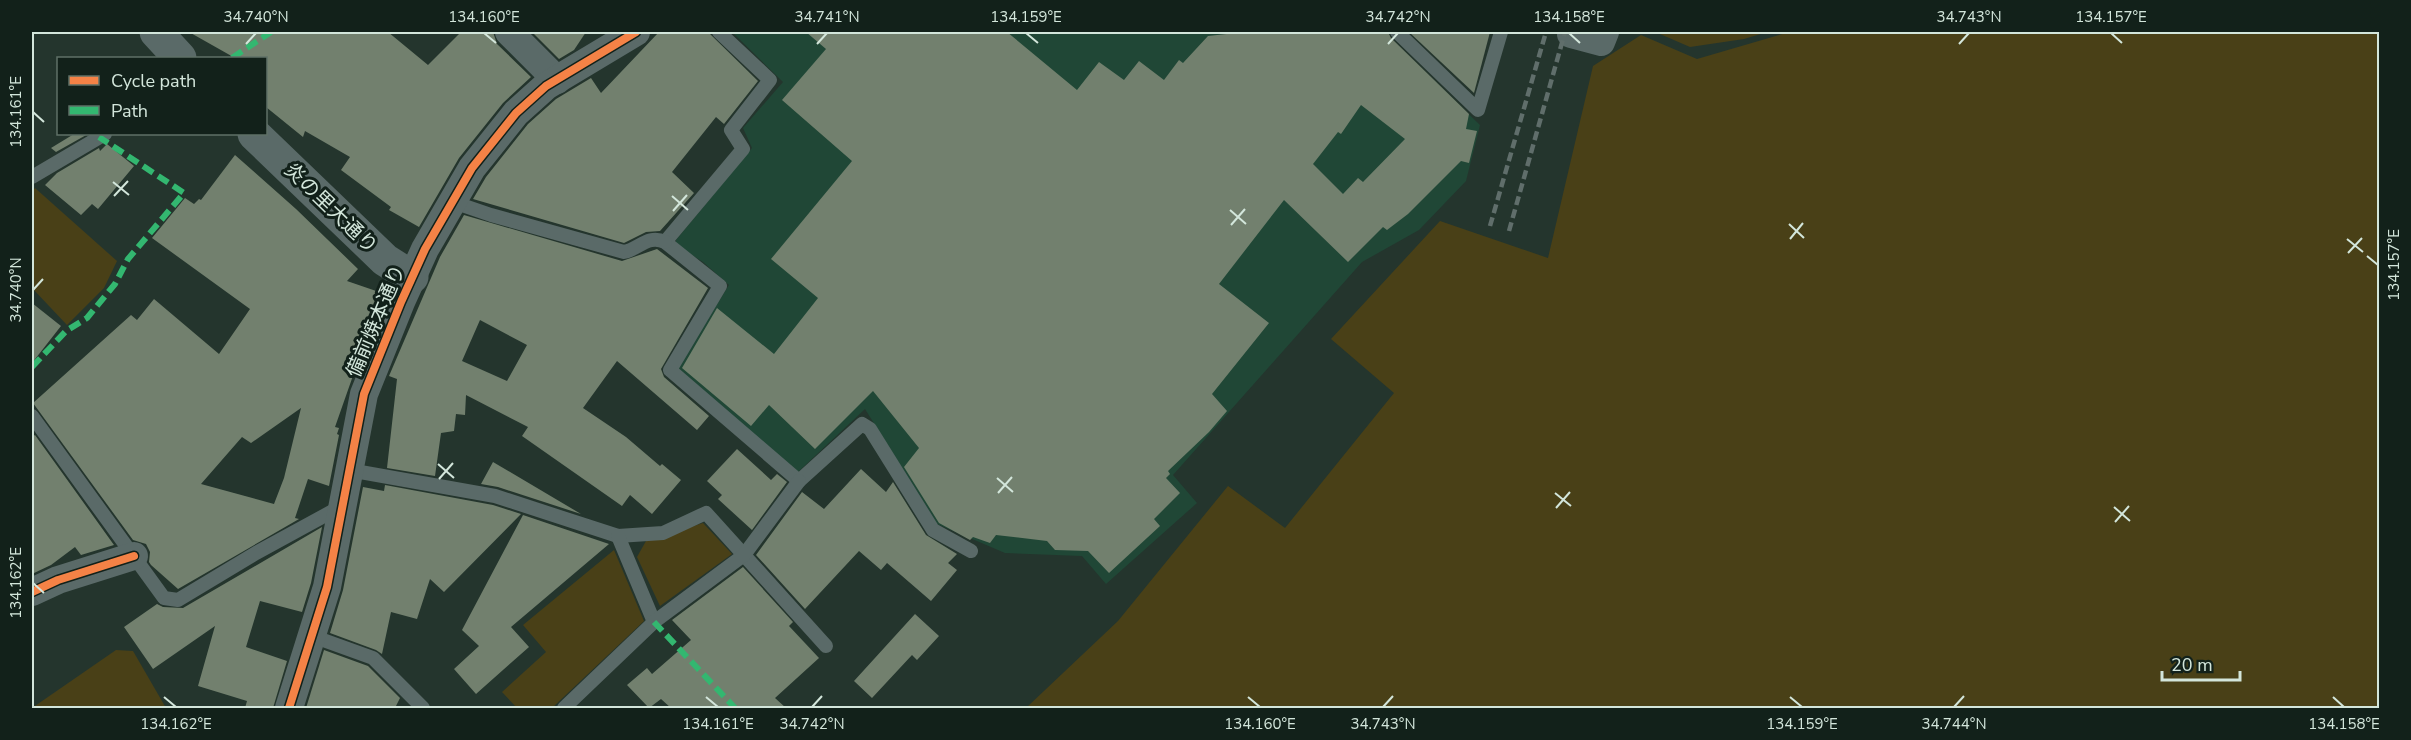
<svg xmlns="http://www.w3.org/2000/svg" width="2411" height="740" viewBox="0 0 2411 740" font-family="'Nunito Sans','Noto Sans JP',sans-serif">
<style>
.built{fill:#204736}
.green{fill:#494017}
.building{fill:#72806e;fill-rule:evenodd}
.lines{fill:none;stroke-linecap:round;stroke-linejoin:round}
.service{stroke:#5a6a68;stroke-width:14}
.minor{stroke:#5a6a68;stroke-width:28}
.tertiary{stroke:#5a6a68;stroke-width:33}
.rail{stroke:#606e6b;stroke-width:4.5;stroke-dasharray:9 4.5;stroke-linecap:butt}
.quiet{stroke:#33b770;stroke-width:6;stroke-dasharray:12 6;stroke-linecap:butt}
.cycleway-casing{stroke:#12211a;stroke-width:11}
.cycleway{stroke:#f48246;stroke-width:8}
.ticks{fill:none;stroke:#d3e6db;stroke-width:2}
.labels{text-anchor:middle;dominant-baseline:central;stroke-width:6;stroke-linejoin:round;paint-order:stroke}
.street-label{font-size:20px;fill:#d3e6db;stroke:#12211a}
.neatline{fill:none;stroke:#d3e6db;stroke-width:2}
.ticks-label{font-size:15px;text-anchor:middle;fill:#d3e6db}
</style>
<rect width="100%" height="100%" fill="#24352d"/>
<path class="built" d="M732,32H1384L1480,125L1466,181L1419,230L1362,262L1173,475L1197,503L1106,584L1082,556L1005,553L937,524L865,409L798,472L678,371L679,365L729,285L703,262L676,245V240L752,148L743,128L783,82Z"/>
<g class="green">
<path d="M1659,32H1767L1744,39L1690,47L1660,34Z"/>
<path d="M1789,32H2379V708H1026L1118,621L1228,486L1285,528L1394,393L1331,339L1440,221L1548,258L1593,66L1641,35L1697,59Z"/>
<path d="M35,188L117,261L104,288L67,325L32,288V192Z"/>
<path d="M703,523L732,554L660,606L637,557L646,541Z"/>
<path d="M614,550L644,621L552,708H517L502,692L546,652L523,625Z"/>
<path d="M116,650L133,651L166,708H32Z"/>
</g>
<g class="building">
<path d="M189,32H388L428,65L461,32H493L497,44L531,77L503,103L459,158L419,227L389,210L391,207L341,170L350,157L305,131L303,137L266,107V58H235Z"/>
<path d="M532,32H586L574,50L559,59Z"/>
<path d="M659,32H708L758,81L724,124L716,117L672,172L694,193L660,231L646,232L624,243L473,199L486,177L528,124L556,99L591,78L601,93Z"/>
<path d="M806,32H1007L1077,90L1099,62L1124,80L1139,61L1164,80L1179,60L1183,63L1208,36L1245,32H1388L1391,38L1469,114L1466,129L1477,131L1469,163L1461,161L1408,214L1387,230L1383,227L1348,262L1284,200L1219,284L1269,323L1212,394L1227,411L1209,432L1168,471L1170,474L1166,478L1180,493L1154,519L1160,526L1109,573L1088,551L1055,550L1047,541L996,535L990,543L973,537L970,540L939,523L904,467L919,448L873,391L815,449L769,405L751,426L682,368L717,308L774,354L818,298L771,259L852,161L782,100L826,49ZM1361,105L1405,139L1363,182L1358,178L1343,194L1313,164L1338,132L1341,134Z"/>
<path d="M1409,32H1490L1474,93Z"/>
<path d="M74,134H88L56,152L51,148Z"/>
<path d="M107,144L134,166L98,209L92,204L81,215L45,185L57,173L99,148L100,151Z"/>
<path d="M235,155L296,209L358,269L347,281L382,293L335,427L339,428L337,434L339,435L329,486L308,479L295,518L299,519L178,589L151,565L149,562L150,552L146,544L133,540L33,403L131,315L137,320L154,299L219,354L250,309L152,238L185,198L194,204L199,199L201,200ZM301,408L284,478L274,504L201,484L242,437L251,443Z"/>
<path d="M464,215L622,261L657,249L708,288L661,369L664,377L709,416L697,430L617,361L583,408L626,437L660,466L662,464L681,480L652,514L630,495L622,506L522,436L528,427L466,395L465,415L456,414L454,431L441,433L435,476L387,468L397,379L389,376L440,257ZM480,320L527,345L507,381L462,361Z"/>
<path d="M32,303L61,326L32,363Z"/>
<path d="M35,435L114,545L81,555L75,547L51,565L32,574V437Z"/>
<path d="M737,449L771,480L777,474L787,482L752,530L718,499L722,495L707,481Z"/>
<path d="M493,462L581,514L498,487L481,484Z"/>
<path d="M861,469L886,492L893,482L926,535L957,554L948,563L957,570L931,601L887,563L881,570L859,551L805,609L756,555L802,492L824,509Z"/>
<path d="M385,485L493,505L521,514L444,592L430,579L417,619L391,612L382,654L376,650L330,633L343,590L363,487L384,491Z"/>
<path d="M523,515L609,544L511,627L529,647L476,694L454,669L479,646L462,630Z"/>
<path d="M322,527L311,583L302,612L260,601L246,647L287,661L273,708H245L247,701L198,686L215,626L153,669L124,627L157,604L163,607L183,608Z"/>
<path d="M743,567L793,622L789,626L819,658L775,698L786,708H671L661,699L649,708L627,685L647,668L652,674L691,640L672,620Z"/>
<path d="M915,614L939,636L917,660L912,655L872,698L854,681Z"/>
<path d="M324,650L368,666L400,698L395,708H306Z"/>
</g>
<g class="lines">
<g class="service">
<path d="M719,32L770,80L731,130L743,149L665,242L720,286L670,370L799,481L862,424L870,429L933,530L971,551"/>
<path d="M1397,32L1478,110L1501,32"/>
<path d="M32,177L105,134"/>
<path d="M453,202L491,215L624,252C639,249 648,234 665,242"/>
<path d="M32,416L164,598L178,600L256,553L342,506"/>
<path d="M349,470L495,496L618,536L663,533L706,513L826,646"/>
<path d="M618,536L654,622"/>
<path d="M312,636L373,658L423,708"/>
<path d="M564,708L654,622L744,555L799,481"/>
</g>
<g class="minor">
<path d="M509,32L557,80"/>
<path d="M1571,34L1601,42L1605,32"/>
<path d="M32,592L58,580L134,556"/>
<path d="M289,708L327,587L364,394L401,302L425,249L472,168L516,113L546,86L636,32"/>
</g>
<g class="tertiary">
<path d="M156,32L180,58"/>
<path d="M254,134L385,260L412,277"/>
</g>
<g class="rail">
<path d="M1490,226L1546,32"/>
<path d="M1509,231L1565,32"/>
</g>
<g class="quiet">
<path d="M232,58L271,32"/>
<path d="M32,367L66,331L87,318L115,284L128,259L184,193L99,137"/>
<path d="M654,622L735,708"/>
</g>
<g class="cycleway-casing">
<g id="cycleway">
<path d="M32,592L58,580L134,556"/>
<path d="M289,708L327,587L364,394L401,302L425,249L472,168L516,113L546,86L636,32"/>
</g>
</g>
<use href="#cycleway" class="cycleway"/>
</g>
<path class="ticks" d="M484,33L496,43M1026,33L1038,43M1569,33L1580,43M2111,33L2122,43M246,44L256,33M817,44L827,33M1388,44L1398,33M1959,44L1969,33M33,112L44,122M113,182L129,195M114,196L128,181M672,196L688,210M1230,210L1246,224M673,211L687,195M1789,224L1804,238M1231,225L1245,209M1790,239L1803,223M2347,239L2363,252M2348,253L2362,238M2367,256L2378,265M33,290L43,279M438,464L454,478M997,478L1013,492M439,479L453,463M998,493L1012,477M1555,493L1571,506M2114,507L2130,521M1556,508L1570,492M2115,522L2129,506M33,583L44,593M164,697L176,707M706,697L718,707M1248,697L1260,707M1790,697L1802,707M2333,697L2344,707M812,707L822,696M1383,707L1393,696M1954,707L1964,696"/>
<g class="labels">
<g class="street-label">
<text transform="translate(331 208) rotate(44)">炎の里大通り</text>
<text transform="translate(376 321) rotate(-67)">備前焼本通り</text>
</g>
</g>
<rect width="2411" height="740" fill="none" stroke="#12211a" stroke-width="66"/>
<rect x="57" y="57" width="210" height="78" fill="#12211a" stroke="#5f7067" stroke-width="1.5"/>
<rect x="69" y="76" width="30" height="9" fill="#f48246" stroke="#5f7067" stroke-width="1.5"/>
<text x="111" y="87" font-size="18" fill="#d3e6db">Cycle path</text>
<rect x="69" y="106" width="30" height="9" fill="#33b770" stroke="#5f7067" stroke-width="1.5"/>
<text x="111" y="117" font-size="18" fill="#d3e6db">Path</text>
<path d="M2162 671v9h78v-9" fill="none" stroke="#d3e6db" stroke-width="3"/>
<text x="2171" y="671" font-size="18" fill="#d3e6db" stroke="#12211a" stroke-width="4.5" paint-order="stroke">20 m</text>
<rect x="33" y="33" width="2345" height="674" class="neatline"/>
<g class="ticks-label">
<text x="256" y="22">34.740°N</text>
<text x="484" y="22">134.160°E</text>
<text x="827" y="22">34.741°N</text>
<text x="1026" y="22">134.159°E</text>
<text x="1398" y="22">34.742°N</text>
<text x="1569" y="22">134.158°E</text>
<text x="1969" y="22">34.743°N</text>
<text x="2111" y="22">134.157°E</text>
<text transform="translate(16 112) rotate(-90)" y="5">134.161°E</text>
<text transform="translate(2394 265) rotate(-90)" y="5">134.157°E</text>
<text transform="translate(16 290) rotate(-90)" y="5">34.740°N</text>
<text transform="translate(16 583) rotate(-90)" y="5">134.162°E</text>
<text x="176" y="729">134.162°E</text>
<text x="718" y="729">134.161°E</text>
<text x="812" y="729">34.742°N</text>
<text x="1260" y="729">134.160°E</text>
<text x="1383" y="729">34.743°N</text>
<text x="1802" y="729">134.159°E</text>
<text x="1954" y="729">34.744°N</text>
<text x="2344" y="729">134.158°E</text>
</g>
</svg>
